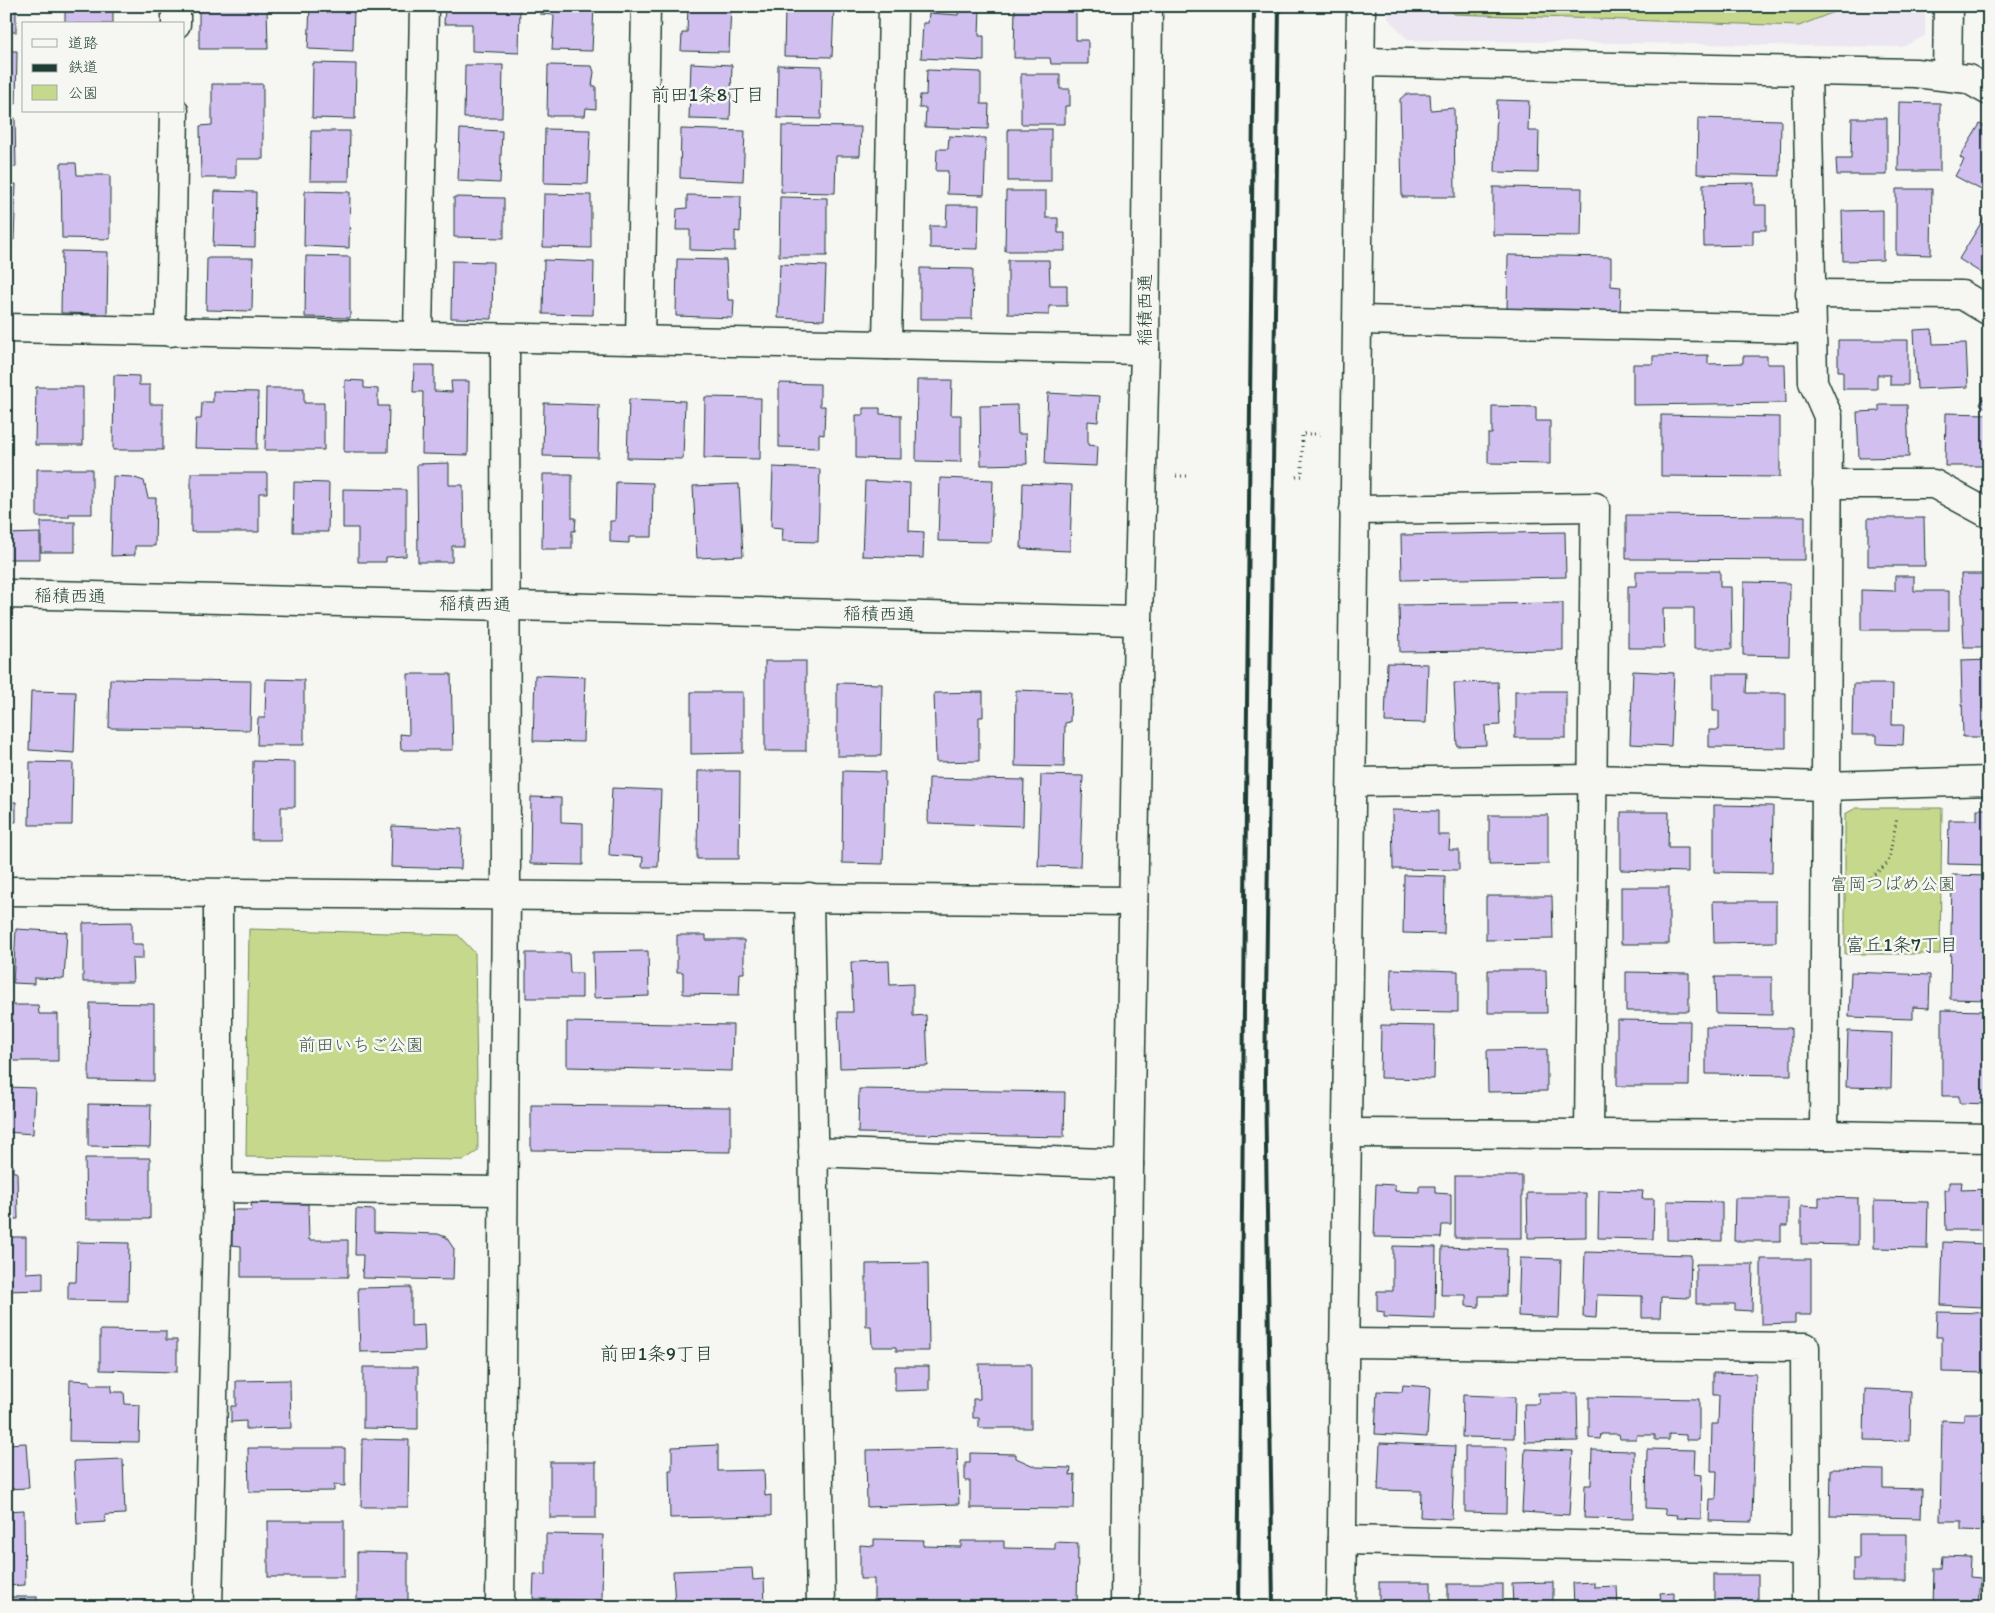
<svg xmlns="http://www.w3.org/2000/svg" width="1995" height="1613" viewBox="0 0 1995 1613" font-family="Itim,'Klee One',sans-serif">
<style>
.built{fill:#ebe6f1}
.green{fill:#c6d88c;stroke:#728a60}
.building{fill:#d0bfef;stroke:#1f3d34}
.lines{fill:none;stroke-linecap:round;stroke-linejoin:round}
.minor-casing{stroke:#1f3d34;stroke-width:31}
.path{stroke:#1f3d34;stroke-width:3;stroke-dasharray:1 4;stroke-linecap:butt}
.minor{stroke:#f6f6f2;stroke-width:28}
.rail{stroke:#1f3d34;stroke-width:4}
.labels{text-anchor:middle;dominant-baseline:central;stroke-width:5;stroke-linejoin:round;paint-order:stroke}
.street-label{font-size:18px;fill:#1f3d34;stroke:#f6f6f2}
.park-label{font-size:18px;fill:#405c46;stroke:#f6f6f2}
.neighbourhood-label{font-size:19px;fill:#1f3d34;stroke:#f6f6f2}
</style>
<rect width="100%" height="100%" fill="#f6f6f2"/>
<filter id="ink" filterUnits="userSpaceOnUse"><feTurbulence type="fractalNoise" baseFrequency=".02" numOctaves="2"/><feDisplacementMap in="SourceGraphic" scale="10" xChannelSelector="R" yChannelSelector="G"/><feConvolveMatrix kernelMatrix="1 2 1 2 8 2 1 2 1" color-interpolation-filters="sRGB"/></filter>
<g filter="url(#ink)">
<path class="built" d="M1388,6H1925V36L1902,47L1408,40L1388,18Z"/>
<g class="green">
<path d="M1448,6H1849L1799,26L1453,14Z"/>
<path d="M1856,808H1942L1940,954H1845V814Z"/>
<path d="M249,929L458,935L475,953L478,1151L464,1160L246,1157Z"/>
</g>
<g class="building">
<rect x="6" y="6" width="10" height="26"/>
<rect x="65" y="6" width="48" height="18"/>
<path d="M199,6H267L268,49H199Z"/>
<path d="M310,6H354L353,51L308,49Z"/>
<path d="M445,6H520L519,53L472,51V24H444Z"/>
<path d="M541,6H594L592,51L552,50L554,15L540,14Z"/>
<path d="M688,6H731L729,52L681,51L682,33H687Z"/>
<path d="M785,6H834L832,57L784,56Z"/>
<path d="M1015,6H1076V40H1088V64H1051L1050,58H1014Z"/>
<path d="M959,7H980L979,36H984V61L921,58L923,23H928L929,13L958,15Z"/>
<path d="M6,51H17L16,104H6Z"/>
<path d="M313,63L356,64L355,119L312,118Z"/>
<path d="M691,63L732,65L730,120L689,119Z"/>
<path d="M465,65H503L502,118H464Z"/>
<path d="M548,65L592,66L594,72L592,86H596V109L586,108L585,116H547Z"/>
<path d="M778,65L822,66L821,119L777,118Z"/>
<path d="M927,70L981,72V104H989L988,129L925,127L926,108H919L920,95H926Z"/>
<path d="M1021,74H1060V89H1070V106H1065V124H1021Z"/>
<path d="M212,84H263V159H236V178H201L200,126L212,125Z"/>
<path d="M1406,94H1430L1431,110L1454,108L1455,197H1402L1400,99Z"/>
<path d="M1497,100L1529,101L1528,131H1539L1538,173L1495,172Z"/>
<path d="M1899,102L1940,103V171H1898Z"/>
<path d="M6,118H15L16,167H6Z"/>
<path d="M1698,118L1781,120L1780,176L1697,174Z"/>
<path d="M1852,118H1887V175H1837L1836,159H1851Z"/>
<path d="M1980,124L1989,129V190L1983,191L1955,176L1964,160L1960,157Z"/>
<path d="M782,126L861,127L860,156H836L835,193L781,192Z"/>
<path d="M460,129L502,131L500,183L458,181Z"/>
<path d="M545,129L590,130L588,184L544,183Z"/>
<path d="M681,129L745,131L743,181L680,178Z"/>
<rect x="1008" y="129" width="43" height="52"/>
<path d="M311,131H350L349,181H310Z"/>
<path d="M949,136L986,138L984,195L947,194L948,171H936L937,149H948Z"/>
<path d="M61,163H76L77,175H110V239L62,238Z"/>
<path d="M1754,183V205H1766V230H1753V245L1704,246L1703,184Z"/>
<path d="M6,184H16L14,240L6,239Z"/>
<path d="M1493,187L1582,188L1581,236L1493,235Z"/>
<path d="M1896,189H1932L1931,255L1896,254Z"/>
<path d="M215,191L256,192L255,247L213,246Z"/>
<path d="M305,191L350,192L349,248L304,246Z"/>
<path d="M1006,191H1046V218H1058V233H1065V251H1005Z"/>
<path d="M544,194L591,195V248L543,247Z"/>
<path d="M687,195L741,196L740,232L735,231V251L690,250V230H676L677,209L687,208Z"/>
<path d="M454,197L504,198V238L454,237Z"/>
<path d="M780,197L827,198V256H779Z"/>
<path d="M947,205H979L978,249L930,248V226H946Z"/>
<path d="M1883,210V260L1843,261L1842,211Z"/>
<path d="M1984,218L1989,220V278L1959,259Z"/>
<path d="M62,251L108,252L107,314L61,313Z"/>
<path d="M1508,255L1611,257V286L1621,287L1620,313L1507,311Z"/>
<path d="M6,256H8L7,311H6Z"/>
<path d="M306,256L350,257V318L305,317Z"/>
<path d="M207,258H253L252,311L206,310Z"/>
<path d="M677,259L726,260L728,300H734L733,318L676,316Z"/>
<path d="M544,260L594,262L593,315L543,314Z"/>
<path d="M1008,260H1049L1050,285H1067V306H1049V315L1008,314Z"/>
<path d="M452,261L493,262L492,319L451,318Z"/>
<path d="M780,264L826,266L824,320L778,318Z"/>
<path d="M920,268L973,269L972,319H920Z"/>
<path d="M1932,329L1933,344L1966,343L1968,387L1917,389L1914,330Z"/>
<path d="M1838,340H1908V385H1890V375H1877V389H1843V371H1838Z"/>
<path d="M1708,355V364L1743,363V356H1767V364H1785L1786,403L1633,405V364H1653V356Z"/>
<path d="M414,365H434V391L452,392L451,381H469L468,455L422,454L423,392H413Z"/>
<path d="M114,375L139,376V385H150V404H163V450H113Z"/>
<path d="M345,380L364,381V388L378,389V406H389L388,452H344Z"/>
<path d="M917,380H952L951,415H961V462L916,461Z"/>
<path d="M779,383L820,384V406H825L824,435L819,434V448L779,447Z"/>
<path d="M36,387H83V445H35Z"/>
<path d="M266,388H304V403H324V450H265Z"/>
<path d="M213,391L258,392L257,449L195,448L196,419H201L202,402H213Z"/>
<path d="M1048,393L1100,396L1098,422L1088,421V445L1098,446L1097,466L1045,464Z"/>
<path d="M1987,393L1989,395V410L1980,404Z"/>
<path d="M705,397L761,398L760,459L704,458Z"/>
<path d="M629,399L685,401L683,459L627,458Z"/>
<path d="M544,403L599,405L598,457L543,456Z"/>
<path d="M1017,405L1018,434H1026L1027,464L981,465L980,406Z"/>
<path d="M1879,405H1907L1909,457L1859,458L1857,412L1879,411Z"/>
<path d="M1492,406L1536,407V421H1550V464L1488,463V434H1492Z"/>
<path d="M863,408H880V414L901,415V459L856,458V415H863Z"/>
<path d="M1946,413L1988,414L1987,466H1945Z"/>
<path d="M1661,415L1780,417V477L1661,476Z"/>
<path d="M449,463V485H463L464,546H452V562H418L417,464Z"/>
<path d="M773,467L820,469L818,542L782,541L783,528L771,527Z"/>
<path d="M37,469H92V514H69V517H37Z"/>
<path d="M191,473H267V493H259V532H191Z"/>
<path d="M543,474H572V518H576L575,531H572V549H542Z"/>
<path d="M113,476L132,477L144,481L148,498H156L155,546H135V555L111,556Z"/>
<path d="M940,478L993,480L991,542L938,541Z"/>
<path d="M865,481L910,483L909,531L924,532L923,558L862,556Z"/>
<path d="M294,482L329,483L328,532H293Z"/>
<path d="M616,482L653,483L652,537H629V543L610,542V521H615Z"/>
<path d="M1023,483L1072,485L1070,551L1021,549Z"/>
<path d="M739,484L743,556L697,558L693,486Z"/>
<path d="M343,489L406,490V556L386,557V562H358V528H343Z"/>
<path d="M1626,515L1805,516V560L1626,559Z"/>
<path d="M1868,518H1924L1925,566H1868Z"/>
<rect x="41" y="522" width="34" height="30"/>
<path d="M1565,532L1566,577L1402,580L1401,535Z"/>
<path d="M40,533V559H6V534Z"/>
<path d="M1636,571H1720V587H1731L1732,649H1694V608H1663L1664,648H1628V586H1636Z"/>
<path d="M1961,574H1989V647H1964Z"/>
<path d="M1895,576H1914V591H1949V630H1861V590L1895,591Z"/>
<path d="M1744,582L1790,583L1789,656L1743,655Z"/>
<path d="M1563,603V650L1400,652L1399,605Z"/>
<path d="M1989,660V737H1963L1961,661Z"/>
<rect x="765" y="661" width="41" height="90"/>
<path d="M1387,663L1428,664L1426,723L1385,722Z"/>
<path d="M1633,671L1674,673L1671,746L1630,744Z"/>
<path d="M408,674H451L453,750H401L400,734L409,735Z"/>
<path d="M1713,674H1747L1746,693H1786V748L1709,747V730H1719V711H1713Z"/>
<path d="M535,675L585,677L583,742L533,741Z"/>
<path d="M110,679L251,681L250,730L109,728Z"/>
<path d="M266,679L304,680V745H257L258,718H265Z"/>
<path d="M1498,682L1500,725L1485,726L1486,745L1457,746L1454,683Z"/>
<path d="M837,683L882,684L881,756H837Z"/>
<path d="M1853,684H1893L1892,725H1904L1903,745L1877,744V735H1852Z"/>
<path d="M1016,690L1071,692L1070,722L1065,723L1064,767L1015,766Z"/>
<path d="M31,691L76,692L74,753L29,750Z"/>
<rect x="1515" y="691" width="51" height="47"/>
<path d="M691,692H743V753L691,754Z"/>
<path d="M983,692V717H979V761L936,762L934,693Z"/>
<path d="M253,761L295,762V807H281V840H252Z"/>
<path d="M30,762L73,763L72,825H29Z"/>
<path d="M698,771H740L739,859H697Z"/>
<path d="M843,771L885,772L883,864L842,863Z"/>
<path d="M1041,775L1083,776L1080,867L1038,866Z"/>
<path d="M929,778L1024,780L1023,826L928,823Z"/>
<path d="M6,780H11V802H16V822H12L11,843H6Z"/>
<path d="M612,788L661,790L658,867H642L643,857L609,855Z"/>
<path d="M531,797L561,798V822L583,823V865L530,864Z"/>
<path d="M1714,805L1773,806L1772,873L1714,872Z"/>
<path d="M1977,809H1988L1989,865L1948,864L1949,820H1977Z"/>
<path d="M1392,810L1438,811V835H1450L1449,850H1459V870L1393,869Z"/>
<path d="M1621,812H1669L1668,848H1688V872L1621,870Z"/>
<path d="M1489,815H1548V864L1489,865Z"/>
<path d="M392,826L462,829L461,869L391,867Z"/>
<path d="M1404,875L1445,876L1444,934L1403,933Z"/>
<path d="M1952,875L1989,876V1000L1950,999Z"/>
<rect x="1621" y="887" width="48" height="57"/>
<path d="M1486,896H1552L1553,939L1486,940Z"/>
<path d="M1713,901H1776V942L1714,943Z"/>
<path d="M132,922V944H143V959H132L133,982H83V923Z"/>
<path d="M16,929L67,932L64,979L34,978V984L13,983Z"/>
<path d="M677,935H706V940H744V973H740L739,995L683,994V972H677Z"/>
<path d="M648,951L649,996L594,998L593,952Z"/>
<path d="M526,953H569L570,973H582V998H526Z"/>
<path d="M889,961L890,985L913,984V1016L926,1015L928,1066L840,1068L838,1012H853L851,962Z"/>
<rect x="6" y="965" width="3" height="15"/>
<path d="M1391,969L1458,971V1012L1390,1011Z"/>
<path d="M1488,970H1546L1547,1013H1488Z"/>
<path d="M1626,972L1689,973V1011H1626Z"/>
<path d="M1851,972L1930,975L1929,1008L1913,1007V1019L1849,1017Z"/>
<path d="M1715,977H1772V1015L1716,1014Z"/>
<path d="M90,1003L154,1004V1081L89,1080Z"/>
<path d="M6,1005H38L39,1014H58V1061H6Z"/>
<path d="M1942,1010L1989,1011V1104L1959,1103V1096H1942Z"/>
<path d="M1617,1020L1690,1021L1689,1086H1617Z"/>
<path d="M567,1022L733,1025L732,1071L567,1067Z"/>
<path d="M1381,1025L1435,1026L1434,1079L1380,1078Z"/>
<path d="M1706,1027L1791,1028V1075L1706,1074Z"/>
<path d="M1848,1031L1892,1033L1891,1088L1846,1087Z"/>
<path d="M1547,1049V1091L1488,1092L1487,1050Z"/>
<path d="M6,1087L35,1088L33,1134L6,1132Z"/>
<path d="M859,1089L1065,1092L1064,1137L858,1133Z"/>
<path d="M88,1104L151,1105L150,1147L88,1146Z"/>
<path d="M531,1105L731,1107V1152L531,1150Z"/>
<path d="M85,1158H150V1219H86Z"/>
<path d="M6,1165H13V1172H17L18,1219H6Z"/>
<rect x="1455" y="1176" width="67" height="62"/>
<path d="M1949,1182H1962L1961,1190L1989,1189V1230H1946L1945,1190H1949Z"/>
<path d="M1376,1184L1395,1185V1191L1419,1192V1186H1435V1193L1451,1194V1225H1442L1441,1238L1374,1237Z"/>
<path d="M1599,1190L1643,1191L1642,1199H1654L1653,1239L1598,1238Z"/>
<path d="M1527,1193H1586V1237L1528,1238Z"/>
<path d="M1819,1197L1858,1198V1245L1801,1244V1206L1819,1207Z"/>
<path d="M1735,1198H1788V1226H1781V1241H1734Z"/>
<path d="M1667,1201L1722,1202V1241L1667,1240Z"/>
<path d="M1874,1201L1928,1202L1927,1249L1874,1248Z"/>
<path d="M251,1203L308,1204L309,1240H348V1277H241V1246L232,1245V1210H252Z"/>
<path d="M356,1209L374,1210V1232L438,1234L446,1237L454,1249L453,1280L362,1278L363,1255H355Z"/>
<path d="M6,1237H26V1273L43,1272V1290L6,1291Z"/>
<path d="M77,1242L129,1243L128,1301L68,1300V1282H76Z"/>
<path d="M1943,1242L1985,1244L1982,1307L1941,1305Z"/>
<path d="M1393,1246L1436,1247L1435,1319L1384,1317V1312L1377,1311V1291H1393Z"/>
<path d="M1442,1247L1507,1249L1506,1296H1479V1307L1466,1306V1295H1441Z"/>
<path d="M1585,1252L1691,1255L1690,1298L1661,1297L1660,1318H1642V1296L1597,1295L1596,1318L1583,1317Z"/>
<path d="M1520,1258L1561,1259L1559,1318L1518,1316Z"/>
<path d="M1761,1259H1811V1315H1795V1323L1761,1324Z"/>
<path d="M928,1263L929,1351H896V1347H872L871,1326H866V1264Z"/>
<path d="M1696,1264H1753L1752,1311L1735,1310V1304H1696Z"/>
<path d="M411,1287V1326L424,1325L425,1351L360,1352L358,1288Z"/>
<path d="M1937,1312L1989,1313V1373L1942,1372V1337H1936Z"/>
<path d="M100,1330L166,1331V1340H177V1372L100,1370Z"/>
<path d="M979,1364H1031V1428H979V1418H973V1399H980Z"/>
<path d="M895,1366H929V1390L895,1391Z"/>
<path d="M363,1367H418V1429L363,1428Z"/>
<path d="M1713,1373L1756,1374L1752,1522L1709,1521L1710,1499H1716L1717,1471H1711L1712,1424H1718L1719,1395H1713Z"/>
<path d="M70,1380L90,1381V1385H112L111,1392H124L125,1404L140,1405L139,1442L69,1441Z"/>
<path d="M290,1380L291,1428L246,1429V1421L231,1422V1406H236V1381Z"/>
<path d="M1403,1385L1430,1387L1427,1437L1375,1434L1377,1391L1402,1392Z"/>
<path d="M1865,1389L1911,1391L1910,1441L1864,1440Z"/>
<path d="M1538,1393H1577L1578,1441L1525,1442L1524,1404H1539Z"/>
<path d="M1463,1395L1515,1397L1514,1438L1462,1437Z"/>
<path d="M1589,1397L1699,1399V1440H1686V1435L1669,1434V1440H1655V1435H1637L1636,1439H1620L1619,1434H1601L1600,1439L1589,1438Z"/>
<path d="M1964,1413H1989V1531L1962,1530V1521H1940L1942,1420L1964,1421Z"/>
<path d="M362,1439L409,1440L408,1507H361Z"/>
<path d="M26,1443L29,1488L6,1489V1444Z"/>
<path d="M1380,1443L1455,1446L1452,1519L1420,1517L1421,1491L1378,1490Z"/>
<path d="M718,1445V1471L764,1470L765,1496L771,1495V1516L670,1518L669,1470H672V1447Z"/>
<path d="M1465,1447H1507L1506,1513L1465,1512Z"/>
<path d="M248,1448H345V1486L334,1485V1491L249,1492Z"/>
<path d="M957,1448L959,1504L867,1507L866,1450Z"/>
<path d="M1525,1449L1573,1451L1569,1515L1522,1512Z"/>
<path d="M1647,1449L1695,1450L1694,1474L1702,1475L1701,1519L1676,1518L1677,1515L1665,1514V1509L1646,1508Z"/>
<path d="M1592,1450L1634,1451L1633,1519L1584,1518L1585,1485H1591Z"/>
<path d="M970,1453L1016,1454V1458L1036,1467L1071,1468L1070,1475L1075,1474L1074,1509L970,1508V1481H965V1463H970Z"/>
<path d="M123,1459L125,1514L105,1515L106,1522L77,1524L74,1461Z"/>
<rect x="550" y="1462" width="46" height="56"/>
<path d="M1831,1469L1883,1470V1488L1922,1489L1921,1518L1830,1516Z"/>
<path d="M24,1510L25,1585L6,1586V1511Z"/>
<rect x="268" y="1521" width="76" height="56"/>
<path d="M546,1534L603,1535L602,1600L533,1599L534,1574L546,1575Z"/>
<path d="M1859,1534H1907V1581H1853V1558H1859Z"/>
<path d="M874,1539L924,1540L923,1546L961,1547V1541H1004V1548L1055,1549V1542L1078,1543L1077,1607H874V1579H860V1545L874,1546Z"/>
<path d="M357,1552L408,1553V1607H357Z"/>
<path d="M1942,1556L1971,1557L1970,1577L1981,1578L1979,1607H1933L1934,1568H1941Z"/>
<path d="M752,1568L753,1580L764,1579L765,1605L675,1607L673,1571Z"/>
<rect x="1714" y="1575" width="44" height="32"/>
<rect x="1379" y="1582" width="52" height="25"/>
<path d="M1553,1582V1607H1513L1512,1583Z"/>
<path d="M1594,1582V1587L1617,1586L1618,1607H1574L1573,1583Z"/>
<rect x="1448" y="1584" width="55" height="23"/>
<path d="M1674,1592V1602L1694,1601L1695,1607H1640V1600H1662L1661,1593Z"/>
<rect x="6" y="1597" width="31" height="10"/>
<rect x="107" y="1601" width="49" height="6"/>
<path d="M269,1601L270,1607H229V1602Z"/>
<rect x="287" y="1602" width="44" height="5"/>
</g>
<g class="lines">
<g class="minor-casing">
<g id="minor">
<path d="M176,24V6"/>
<path d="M1361,62L1915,73L1968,79L1989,91"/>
<path d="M1807,71L1813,382L1828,416L1824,1135"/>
<path d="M1947,76L1948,6"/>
<path d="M1810,294L1962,295L1989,311"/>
<path d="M1358,320L1811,329"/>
<path d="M6,328L1145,350"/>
<path d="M170,332L174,111"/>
<path d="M418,336L424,6"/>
<path d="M640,340L646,6"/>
<path d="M887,345L893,6"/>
<path d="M1827,484H1934L1989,514"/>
<path d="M1354,510L1595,507L1589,1134"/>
<path d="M6,594L1138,621L1145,350L1148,6"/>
<path d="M1352,782L1593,779L1825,786L1989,781"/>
<path d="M6,891L1133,901"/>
<path d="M809,897L821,1607"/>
<path d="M1348,1133L1824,1135L1989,1138"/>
<path d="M813,1152L1129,1164"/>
<path d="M218,1188L503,1191"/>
<path d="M1344,1343L1805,1347L1806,1607"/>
<path d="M1342,1540L1806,1550"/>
<path d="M208,1607L218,1188V894"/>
<path d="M500,1607L506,894L505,338"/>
<path d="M1125,1607L1129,1164L1138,621"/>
<path d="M1341,1607L1361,6"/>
</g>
</g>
<g class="path">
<path d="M1176,476H1190"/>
<path d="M1296,477L1302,476V434H1322"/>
<path d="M1859,887L1888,863L1897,818"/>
</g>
<use href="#minor" class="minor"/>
<g class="rail">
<path d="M1238,1607L1254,6"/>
<path d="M1273,1607L1265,1080L1279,6"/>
</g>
</g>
</g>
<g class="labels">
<g class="street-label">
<text transform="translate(1145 310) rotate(-90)">稲積西通</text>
<text transform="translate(70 596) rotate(1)">稲積西通</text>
<text transform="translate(475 604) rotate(1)">稲積西通</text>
<text transform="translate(879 614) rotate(1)">稲積西通</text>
</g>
<g class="park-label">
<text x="1893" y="884">富岡つばめ公園</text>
<text x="361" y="1045">前田いちご公園</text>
</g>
<g class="neighbourhood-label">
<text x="708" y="94">前田1条8丁目</text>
<text x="1902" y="944">富丘1条7丁目</text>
<text x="657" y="1353">前田1条9丁目</text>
</g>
</g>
<rect width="1995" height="1613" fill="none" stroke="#f6f6f2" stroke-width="25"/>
<rect x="12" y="12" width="1970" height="1588" fill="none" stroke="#1f3d34" stroke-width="2" filter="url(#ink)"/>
<rect x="22" y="22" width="162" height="90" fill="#f6f6f2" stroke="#a0aca6"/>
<rect x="32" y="39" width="25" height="8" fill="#f6f6f2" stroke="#a0aca6"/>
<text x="68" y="48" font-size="15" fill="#1f3d34">道路</text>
<rect x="32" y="64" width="25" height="8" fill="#1f3d34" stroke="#a0aca6"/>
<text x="68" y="72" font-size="15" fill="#1f3d34">鉄道</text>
<rect x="32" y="85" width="25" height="15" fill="#c6d88c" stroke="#a0aca6"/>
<text x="68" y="98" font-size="15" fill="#1f3d34">公園</text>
</svg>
